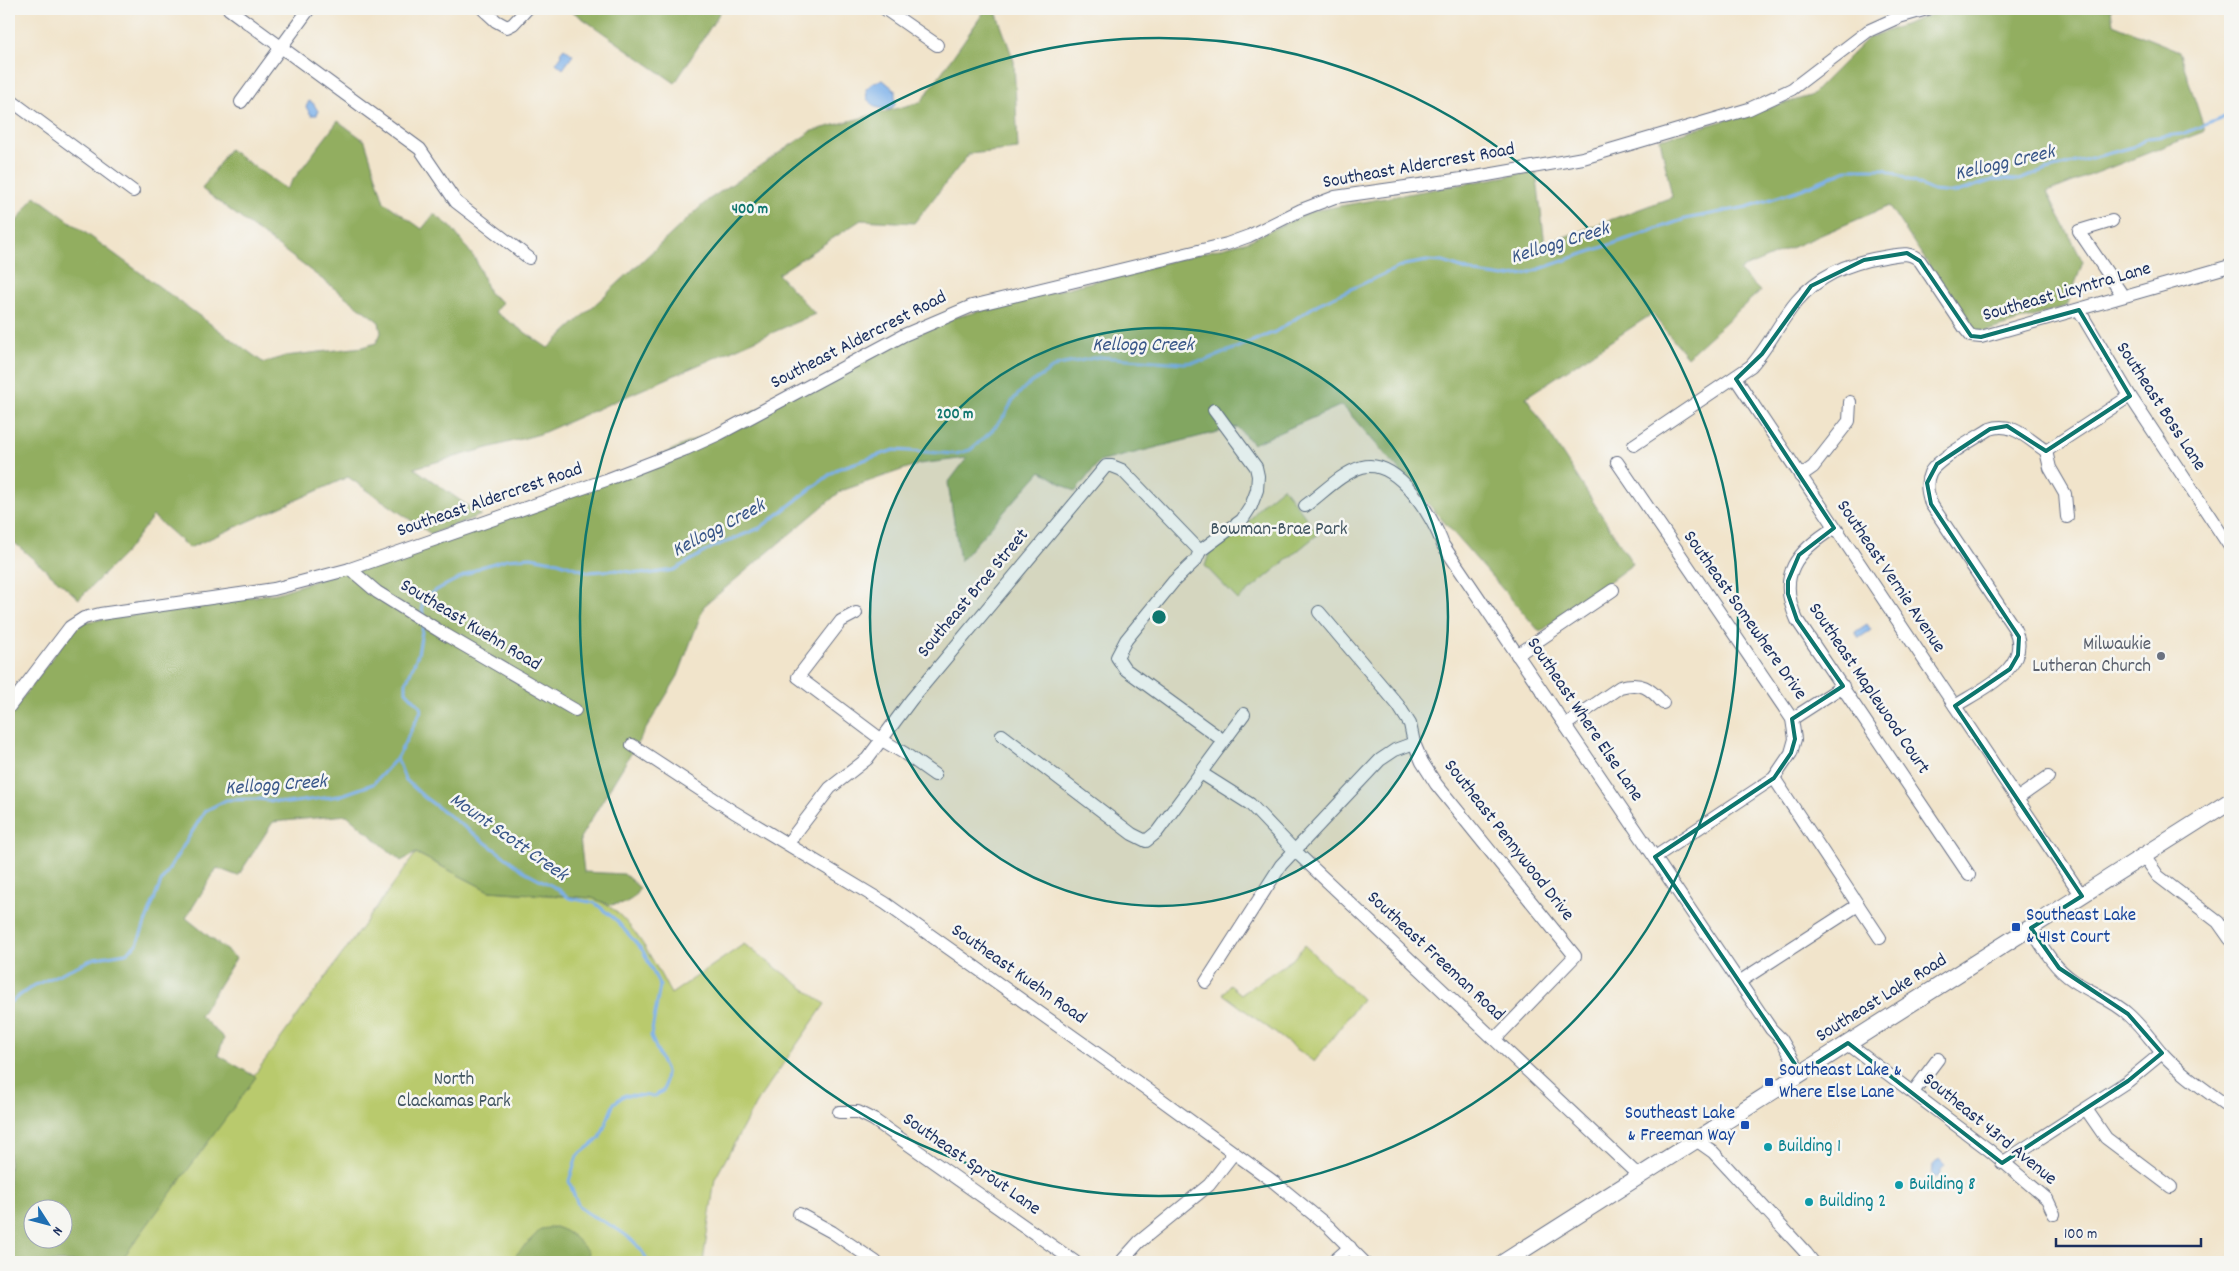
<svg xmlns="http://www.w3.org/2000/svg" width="2239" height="1271" viewBox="0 0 2239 1271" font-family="Dekko,sans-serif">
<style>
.green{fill:#b9ca6d;stroke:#6a7c66}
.forest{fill:#92ae60;stroke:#566e5f;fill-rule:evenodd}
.water{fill:#7db1ea;stroke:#4c70a4}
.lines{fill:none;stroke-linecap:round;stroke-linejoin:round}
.stream{stroke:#7db1ea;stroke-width:3}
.minor-casing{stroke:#666e84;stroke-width:14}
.major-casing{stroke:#666e84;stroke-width:18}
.minor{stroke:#fff;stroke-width:12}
.major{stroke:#fff;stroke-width:16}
.marked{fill:none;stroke:#0f766e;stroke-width:4;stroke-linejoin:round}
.ring{fill:none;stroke:#0f766e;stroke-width:2.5}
.worship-dot{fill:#6b7280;stroke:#f6f6f2;stroke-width:2}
.transit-dot{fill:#1a4fb4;stroke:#f6f6f2;stroke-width:2}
.culture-dot{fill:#0f9aa8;stroke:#f6f6f2;stroke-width:2}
.labels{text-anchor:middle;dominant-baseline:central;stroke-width:5;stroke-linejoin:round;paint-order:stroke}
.street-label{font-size:19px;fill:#1b2f5e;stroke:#f6f6f2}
.park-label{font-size:19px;fill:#425662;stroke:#f6f6f2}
.worship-label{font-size:19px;fill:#5b616d;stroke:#f6f6f2;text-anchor:end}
.transit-label{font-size:19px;fill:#164399;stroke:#f6f6f2;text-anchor:start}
.culture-label{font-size:19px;fill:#0d838f;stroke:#f6f6f2;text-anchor:start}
.water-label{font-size:20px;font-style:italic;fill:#385688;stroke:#f6f6f2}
.centre{fill:#0f766e;stroke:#f6f6f2;stroke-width:2.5}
.ring-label{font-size:15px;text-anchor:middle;font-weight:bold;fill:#0f766e;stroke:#f6f6f2;stroke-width:5;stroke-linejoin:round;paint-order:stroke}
</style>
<rect width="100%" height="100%" fill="#f6f6f2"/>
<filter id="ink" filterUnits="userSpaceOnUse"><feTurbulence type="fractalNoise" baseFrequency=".02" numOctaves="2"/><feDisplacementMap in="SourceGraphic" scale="10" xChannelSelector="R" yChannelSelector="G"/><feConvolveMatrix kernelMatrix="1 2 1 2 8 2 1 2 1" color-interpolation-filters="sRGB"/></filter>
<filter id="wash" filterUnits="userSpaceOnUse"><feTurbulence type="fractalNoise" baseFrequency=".0096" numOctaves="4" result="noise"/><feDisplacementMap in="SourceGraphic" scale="20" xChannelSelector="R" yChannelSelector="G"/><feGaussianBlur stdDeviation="1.12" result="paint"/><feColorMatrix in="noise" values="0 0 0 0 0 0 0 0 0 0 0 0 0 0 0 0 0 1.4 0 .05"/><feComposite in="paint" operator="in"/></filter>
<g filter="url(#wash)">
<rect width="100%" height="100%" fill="#f1e4cb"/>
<g class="green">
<path d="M1283,487L1318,534L1238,600L1205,566L1209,554L1246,525L1262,504Z"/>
<path d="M416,853L489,891L593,898C630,911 653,961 671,994L744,944L825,1004L756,1103L715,1179L703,1262H118Z"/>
<path d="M1304,945L1362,999L1314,1062L1223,994L1230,985L1241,994L1293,959Z"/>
</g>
<g class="forest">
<path d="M569,9H722L675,83Z"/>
<path d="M986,9H995L1014,61L1018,149L969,154L914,223L861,220L778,274L815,314L540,434L414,468L481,515L431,534L348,477L189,548L153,516L125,553L79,599L9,538V232L35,196L264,363L285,356L363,347L376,343L381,333L379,322L202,189L229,149L286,189L338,121L365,141L384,202L422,229L434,214L451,227L476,260L489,293L502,302L495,312L548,348L708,200L812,131L921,102Z"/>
<path d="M1947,9H2111L2113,24L2179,51L2205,131L2047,192L2083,262L2067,306L1984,332L1972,329L1889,206L1739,270L1760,291L1687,357L1652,314L1526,397L1633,564L1540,632L1342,405L1253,444L1237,427L1099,462L1075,492L1041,471L960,561L948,483L967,458L919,464L841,491L704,606L678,676L580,838L584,872L624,874L640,888L633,898L625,903L610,905L592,898L489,891L416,853L401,861L347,815L273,822L238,876L217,868L186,918L236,958L200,1016L224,1038L218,1055L256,1077L120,1262H9V716L71,632L84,622L277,593L579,494L949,319L1248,241L1312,211L1536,171L1545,244L1672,197L1660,139L1810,96L1868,38ZM32,1208H62V1238H32Z"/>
<path d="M555,1227C571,1232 578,1240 588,1252L586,1262H509L541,1229Z"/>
</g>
<g class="water">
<path d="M564,48L573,55L563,69L556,63L562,55L560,53Z"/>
<path d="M883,80L895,90V105L889,110L875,107L867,99L866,89L874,82Z"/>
<path d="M309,101L313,103L318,111L317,115H311L306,107Z"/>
<path d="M1867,624L1871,630L1859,638L1855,632Z"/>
<path d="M1939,1159L1945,1165L1941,1170L1939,1177H1932L1933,1165Z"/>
</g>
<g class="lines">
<g class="stream">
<path d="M423,617L422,604L428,595L442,587L481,567L507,559L531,557L558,562L588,572L616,570L647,574L674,570L713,547L760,528L837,469L894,450L956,454L970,450L990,433L1005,415L1013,400L1025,387L1058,365L1099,357L1184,363L1204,361L1275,332L1318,304L1404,265L1427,261L1443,262L1476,273L1504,277L1525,274L1685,219L1747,207L1802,189L1849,169H1885L1933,191L1954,193L1996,179L2019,180L2046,170L2133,147L2148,138L2182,134L2230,115"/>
<path d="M397,758L405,779L424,797L524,871L558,889L569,898L595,903L616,920L643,951L660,986L651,1036L666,1072L664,1090L655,1096L625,1095L614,1103L600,1138L577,1156L569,1181C572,1189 575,1199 579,1206C585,1214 594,1216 602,1221C621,1230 640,1243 648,1262"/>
<path d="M9,1003L33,986L95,958L126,953L137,944L161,882L205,811L226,800L259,799L287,803L339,796L373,784L397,758L421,711L420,706L406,691V683L418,654L423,626"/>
</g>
</g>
</g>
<g filter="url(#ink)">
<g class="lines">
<g class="minor-casing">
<g id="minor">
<path d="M229,9L420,149L456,202L529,258"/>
<path d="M483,9L496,21L507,27L513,24L527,9"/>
<path d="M885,9L937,45"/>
<path d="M9,99L133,191"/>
<path d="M241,102L309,9"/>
<path d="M2112,221L2079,231L2123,296"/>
<path d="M2079,310L2130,396L2230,547"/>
<path d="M1736,379L2082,896"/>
<path d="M1214,410L1256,467L1258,476L1257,490L1251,506L1242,520L1200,551L1196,560L1174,581L1126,640L1117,657L1125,669L1224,741"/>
<path d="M1634,445L1751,366C1769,346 1780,321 1797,301C1819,275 1852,262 1884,257C1898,255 1909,250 1920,261L1966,330L1971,336L1981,337L2230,266"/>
<path d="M2046,451L2130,396"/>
<path d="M2046,451L2050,468L2065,494L2067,517"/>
<path d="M1617,462L1792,719L1795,739L1791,753L1774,778L1655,857"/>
<path d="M1800,476L1813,467L1849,421L1850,402"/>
<path d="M1305,506C1322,494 1341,473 1362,467C1398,458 1433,517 1443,545L1771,1029L1781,1039L1801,1073"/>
<path d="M1834,528C1797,551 1776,575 1797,620L1969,875"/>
<path d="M350,569L377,592L446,635L575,710"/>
<path d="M1319,612L1398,705L1410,724L1414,743L1422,762L1436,784L1575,956L1495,1039"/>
<path d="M856,613L841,621L798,677L882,740L904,753L935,775"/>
<path d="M1517,655L1613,590"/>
<path d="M1955,706C1982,689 2034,667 2014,628L1931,504C1928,494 1925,484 1930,473C1936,460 1976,438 1990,429C2012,421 2028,439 2046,451"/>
<path d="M9,707L70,627L84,618L100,614L274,589L350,569L606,480L686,449L719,434L904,335L972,306L1227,244L1249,236L1301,210L1335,197L1476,177L1583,158L1749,109L1792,89L1868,31L1899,17L1927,9"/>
<path d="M1792,719L1843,686"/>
<path d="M1565,725L1620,687C1641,681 1650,688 1663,703"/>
<path d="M1002,735L1132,834L1146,841L1157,832L1244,714"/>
<path d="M632,745L734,812L885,903L1144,1087L1274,1182L1329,1227L1364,1262"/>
<path d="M1201,773L1250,804L1294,850L1639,1176"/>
<path d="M1774,778L1880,938"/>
<path d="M2018,798L2048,777"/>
<path d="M788,843L830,788L867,759L911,700L1106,466H1112L1122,470L1200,551"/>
<path d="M2144,856L2158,876L2218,922L2230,939"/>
<path d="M2031,928C2043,948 2054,968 2074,981C2092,993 2113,1000 2129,1015C2142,1027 2151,1040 2162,1053C2181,1074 2207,1091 2230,1108"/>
<path d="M1206,982L1281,865L1380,760L1395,750L1414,743"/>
<path d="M1739,982L1858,905"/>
<path d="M1848,1044L1989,1150L2047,1199L2054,1214"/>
<path d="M1913,1092L1938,1059"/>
<path d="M2086,1109L2106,1138L2171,1187"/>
<path d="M839,1112H858L874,1120L1075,1262"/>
<path d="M1696,1140L1713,1152L1806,1253L1813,1262"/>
<path d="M2002,1163L2128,1081L2162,1053"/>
<path d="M799,1214L832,1232L876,1262"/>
<path d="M1121,1262L1139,1242L1209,1185L1233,1154"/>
<path d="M1333,1262L1350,1247"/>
</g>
</g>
<g class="major-casing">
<path id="major" d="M1504,1262L2230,801"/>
</g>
<use href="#minor" class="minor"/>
<use href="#major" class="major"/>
</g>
</g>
<path class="marked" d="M1907,253L1920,261L1971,336L1981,337L2079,310L2130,396L2046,451L2007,426L1990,429L1937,464L1927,483L1931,504L2019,637L2018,655L2010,669L1955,706L2082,896L2031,928L2059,968L2128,1014L2162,1053L2128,1081L2002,1163L1848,1043L1801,1073L1655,857L1774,778L1791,753L1795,739L1792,719L1843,686L1797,620L1788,594V581L1799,555L1834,528L1736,379L1762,354L1811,286L1864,260Z"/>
<circle cx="1159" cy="617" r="289" fill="#0f766e" fill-opacity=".12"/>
<g class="ring">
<circle cx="1159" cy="617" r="289"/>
<circle cx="1159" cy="617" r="579"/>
</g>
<circle class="worship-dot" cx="2161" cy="656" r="5"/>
<g class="transit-dot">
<rect x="2011" y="922" width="10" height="10" rx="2.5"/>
<rect x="1764" y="1077" width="10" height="10" rx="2.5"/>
<rect x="1740" y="1120" width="10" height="10" rx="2.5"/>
</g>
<g class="culture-dot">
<circle cx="1768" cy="1147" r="5"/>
<circle cx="1899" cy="1185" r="5"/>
<circle cx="1809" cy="1202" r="5"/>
</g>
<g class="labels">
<g class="street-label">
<text transform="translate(1419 167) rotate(-10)">Southeast Aldercrest Road</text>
<text transform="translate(2067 293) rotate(-16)">Southeast Licyntra Lane</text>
<text transform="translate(859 341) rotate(-27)">Southeast Aldercrest Road</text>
<text transform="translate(2160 407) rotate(57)">Southeast Boss Lane</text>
<text transform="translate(490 501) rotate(-19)">Southeast Aldercrest Road</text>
<text transform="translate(1890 577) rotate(56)">Southeast Vernie Avenue</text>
<text transform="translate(974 594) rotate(-50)">Southeast Brae Street</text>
<text transform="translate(1744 616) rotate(55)">Southeast Somewhere Drive</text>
<text transform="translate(470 626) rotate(31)">Southeast Kuehn Road</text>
<text transform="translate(1868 689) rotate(56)">Southeast Maplewood Court</text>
<text transform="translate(1584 720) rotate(56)">Southeast Where Else Lane</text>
<text transform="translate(1508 841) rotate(52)">Southeast Pennywood Drive</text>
<text transform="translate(1435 957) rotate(43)">Southeast Freeman Road</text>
<text transform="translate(1018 975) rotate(35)">Southeast Kuehn Road</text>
<text transform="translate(1882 999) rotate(-32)">Southeast Lake Road</text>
<text transform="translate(1989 1130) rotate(39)">Southeast 43rd Avenue</text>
<text transform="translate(971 1165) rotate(35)">Southeast Sprout Lane</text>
</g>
<g class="park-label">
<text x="1279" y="530">Bowman-Brae Park</text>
<text x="454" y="1080">North<tspan x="454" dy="22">Clackamas Park</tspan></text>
</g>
<g class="worship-label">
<text x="2151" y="645">Milwaukie<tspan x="2151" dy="22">Lutheran Church</tspan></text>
</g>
<g class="transit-label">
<text x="2026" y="916">Southeast Lake<tspan x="2026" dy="22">&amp; 41st Court</tspan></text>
<text x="1779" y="1071">Southeast Lake &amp;<tspan x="1779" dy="22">Where Else Lane</tspan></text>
<text x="1735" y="1114" text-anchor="end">Southeast Lake<tspan x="1735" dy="22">&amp; Freeman Way</tspan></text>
</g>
<g class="culture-label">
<text x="1778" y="1147">Building 1</text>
<text x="1909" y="1185">Building 8</text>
<text x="1819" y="1202">Building 2</text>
</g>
<g class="water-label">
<text transform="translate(2005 164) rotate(-13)">Kellogg Creek</text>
<text transform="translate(1560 244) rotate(-17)">Kellogg Creek</text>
<text x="1143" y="346">Kellogg Creek</text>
<text transform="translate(719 529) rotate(-28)">Kellogg Creek</text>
<text transform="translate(276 786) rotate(-4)">Kellogg Creek</text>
<text transform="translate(508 838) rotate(35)">Mount Scott Creek</text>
</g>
</g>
<circle cx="1159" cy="617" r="8" class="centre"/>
<g class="ring-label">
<text x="750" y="213">400 m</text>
<text x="955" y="418">200 m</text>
</g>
<rect width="2239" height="1271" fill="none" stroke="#f6f6f2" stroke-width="30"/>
<g transform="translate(48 1224) rotate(126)"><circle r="24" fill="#f6f6f2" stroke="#9ea6b7"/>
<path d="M0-4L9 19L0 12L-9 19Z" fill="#1f6fb2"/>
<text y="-8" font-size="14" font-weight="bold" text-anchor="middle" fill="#1b2f5e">N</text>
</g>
<path d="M2056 1238v8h145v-8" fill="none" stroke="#1b2f5e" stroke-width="2.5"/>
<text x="2064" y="1238" font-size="15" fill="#1b2f5e" stroke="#f6f6f2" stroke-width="4" paint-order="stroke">100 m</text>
</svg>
